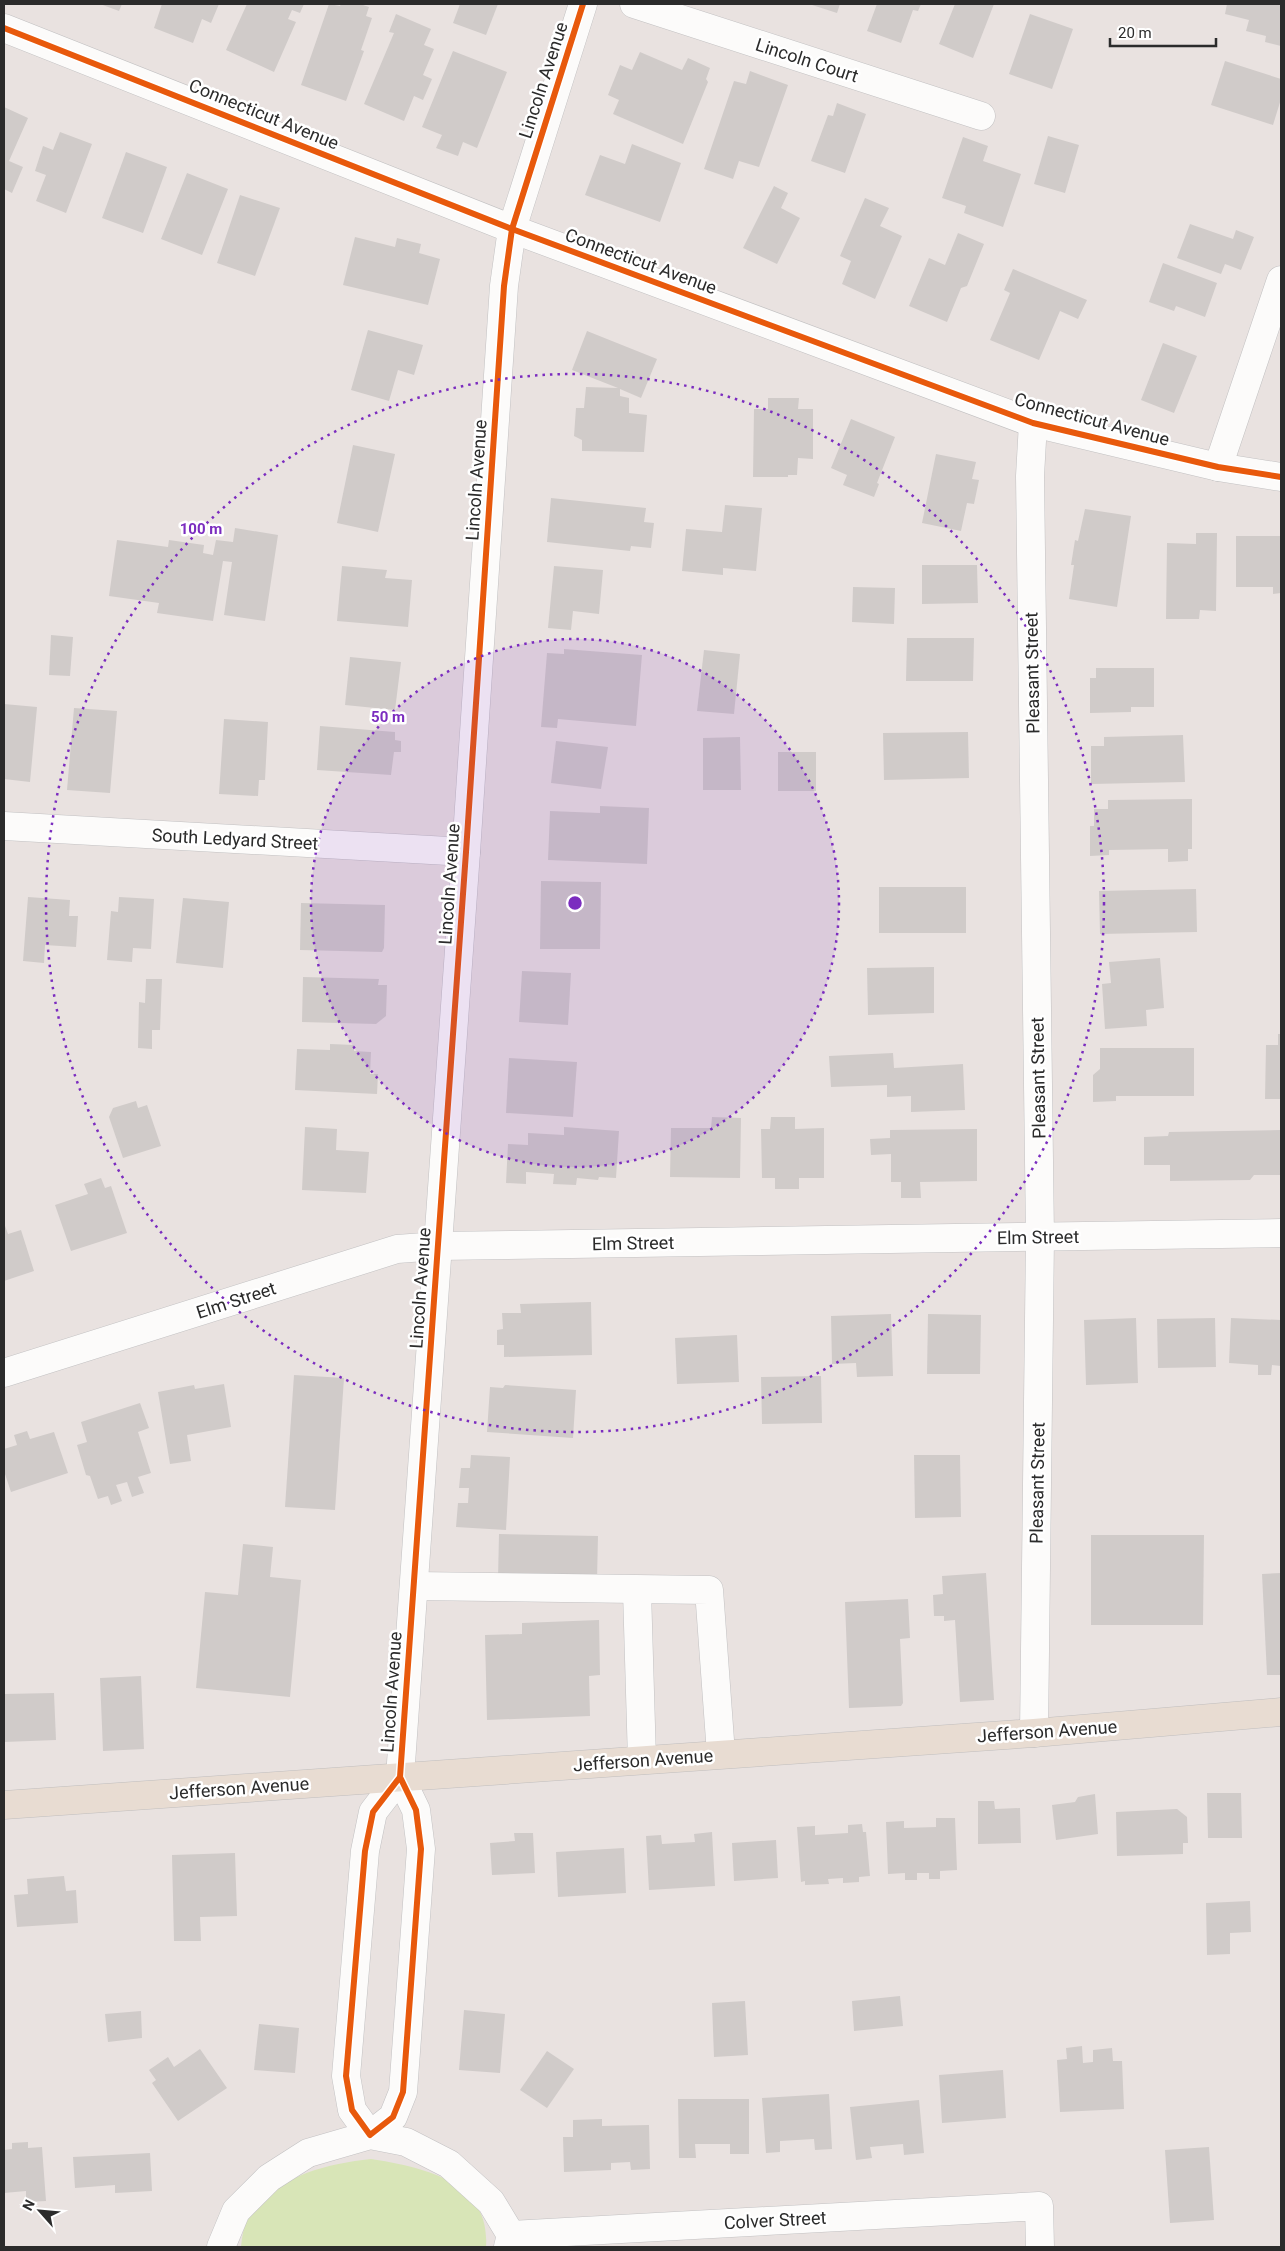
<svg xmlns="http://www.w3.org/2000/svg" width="1285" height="2251" viewBox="0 0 1285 2251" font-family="Roboto,sans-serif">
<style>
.green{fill:#d8e5b7}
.building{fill:#d0cbc9}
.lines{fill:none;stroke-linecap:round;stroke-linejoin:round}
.minor-casing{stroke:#c2c1c2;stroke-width:29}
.major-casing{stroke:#c0bebe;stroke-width:29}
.minor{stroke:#fcfbfa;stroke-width:28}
.major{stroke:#e8dcd2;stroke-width:28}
.cycleway-casing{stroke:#fff;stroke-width:9}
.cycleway{stroke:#e8590c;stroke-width:6}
.ring{fill:none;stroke:#7b2cbf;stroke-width:2.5;stroke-dasharray:2.5 5}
.labels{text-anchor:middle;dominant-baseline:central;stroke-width:5;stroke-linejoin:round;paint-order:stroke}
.street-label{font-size:18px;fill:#2b2b2b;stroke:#fff}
.centre{fill:#7b2cbf;stroke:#fff;stroke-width:2.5}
.ring-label{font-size:15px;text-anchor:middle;font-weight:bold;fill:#7b2cbf;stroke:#fff;stroke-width:5;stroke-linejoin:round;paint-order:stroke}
</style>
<rect width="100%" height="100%" fill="#e9e2e0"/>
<path class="green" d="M371,2159C422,2167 491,2181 486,2247H241C242,2239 243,2228 247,2221C272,2177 324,2164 371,2159Z"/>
<g class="building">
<path d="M100,4H122L119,11Z"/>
<path d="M162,4H219L211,23L202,19L193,43L154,28Z"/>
<path d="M247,4H304L300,13L292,10L288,19L296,22L274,72L226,50Z"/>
<path d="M329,4L340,6L341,4H360L369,7L366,16L372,18L361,50L364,51L346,101L301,85Z"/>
<path d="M460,4H498L486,35L453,23Z"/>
<path d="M809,4H840L837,13Z"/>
<path d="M877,4H921L918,11L913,10L901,43L867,31Z"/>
<path d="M955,4H994L973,58L939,44Z"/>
<path d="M1227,4H1281V46L1265,42L1266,36L1246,31L1249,20L1225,14Z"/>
<path d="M396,14L431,29L424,45L434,49L423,75L432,79L423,100L414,96L404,121L364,104L394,33L389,32Z"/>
<path d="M1030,14L1073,29L1052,89L1009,74Z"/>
<path d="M453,51L507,72L477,148L463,142L458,156L436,148L442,135L422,127Z"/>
<path d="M640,52L682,70L688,58L710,68L706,79L708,82L683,144L613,114L619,100L608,95L620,65L632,70Z"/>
<path d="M1225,61L1281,79V99L1273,125L1211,105Z"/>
<path d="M750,71L788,85L759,167L739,161L733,179L704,169L734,81L746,84Z"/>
<path d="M837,103L866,114L845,173L811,161L828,115L833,116Z"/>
<path d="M4,107L28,118L9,161L23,167L12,193L4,189Z"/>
<path d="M60,132L92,144L66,213L36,201L46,175L35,171L43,146L53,150Z"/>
<path d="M1048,136L1079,145L1065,193L1034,184Z"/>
<path d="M963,137L988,146L983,161L1021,174L1003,227L964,213L966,206L942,198Z"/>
<path d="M632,144L681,163L660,222L585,195L600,155L625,164Z"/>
<path d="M126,152L167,167L143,233L102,218Z"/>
<path d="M187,173L228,189L202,255L161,239Z"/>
<path d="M774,186L788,193L781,208L800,218L777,264L743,248Z"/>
<path d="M240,195L280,208L255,276L217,263Z"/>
<path d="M865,198L889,208L880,226L902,236L875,299L842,284L851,261L840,256Z"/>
<path d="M1190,224L1233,239L1236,230L1254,237L1241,270L1225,264L1221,274L1177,258Z"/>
<path d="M958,233L984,244L967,286L961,288L947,322L909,306L929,258L945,265Z"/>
<path d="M355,237L395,247L397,238L421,244L419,253L440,259L428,305L343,285Z"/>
<path d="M1163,263L1217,283L1205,317L1176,306L1174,311L1149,302Z"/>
<path d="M1013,269L1087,300L1078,319L1060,311L1039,360L990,340L1010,293L1004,290Z"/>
<path d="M368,330L423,345L414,375L398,370L389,401L351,390Z"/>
<path d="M587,331L657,359L641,398L620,389V396L629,398V413L647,415L644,452L582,451V440L574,436L576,408H584L586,387L618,388L572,370Z"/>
<path d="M1163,343L1197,356L1174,413L1141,400Z"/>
<path d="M768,398H799L798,409H813V459L798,458L797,475H788V477H753L754,409H768Z"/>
<path d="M851,419L895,437L877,483L879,484L874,497L843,485L847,475L831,468Z"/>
<path d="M353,445L395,454L378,532L337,523Z"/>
<path d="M936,454L976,462L972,479L979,480L974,504L967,503L961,531L922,523Z"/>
<path d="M551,498L646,508L644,522L654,523L651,548L631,546L630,551L547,542Z"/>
<path d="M725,505L762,508L756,571L723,568V575L682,571L686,529L722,532Z"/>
<path d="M1085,509L1131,516L1117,607L1069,599L1074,565H1071L1075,540L1078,541Z"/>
<path d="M235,528L278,535L265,621L224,615L232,562L223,561L213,621L157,613L159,603L109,596L117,540L168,547L169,540L204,545L203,553L213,555L216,540L233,542Z"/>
<path d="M1196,533H1217L1216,611L1200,610L1199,619H1166L1167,543L1196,544Z"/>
<path d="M1236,536H1280L1281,593L1273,594V587H1236Z"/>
<path d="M922,565H977L978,603L922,604Z"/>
<path d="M342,566L387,570L385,578L412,580L408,627L337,621Z"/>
<path d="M554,566L603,570L599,614L573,611L571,630L548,628Z"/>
<path d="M853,587L895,588L894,624L852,622Z"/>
<path d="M51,635L73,637L70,676L49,675Z"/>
<path d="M907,638H974L973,681H906Z"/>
<path d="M564,649L642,655L636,726L558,719L557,728L541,727L547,653L564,654Z"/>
<path d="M704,650L740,654L734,714L697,711Z"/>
<path d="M350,657L401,662L395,710L345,705Z"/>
<path d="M1096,668H1154V707H1131V712L1090,713V678H1096Z"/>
<path d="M4,704L37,707L30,782L4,779Z"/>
<path d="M74,708L117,711L110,793L67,790Z"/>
<path d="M224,719L268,722L265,780H259L258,796L219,794Z"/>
<path d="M320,726L395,732V740L401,741V752H394L391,775L317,770Z"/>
<path d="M968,732L969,778L884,780L883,733Z"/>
<path d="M1183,735L1185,782L1091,784V746H1104V737Z"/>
<path d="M740,737L741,790H703V738Z"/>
<path d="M556,741L608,747L601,789L551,783Z"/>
<rect x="778" y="752" width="38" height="39"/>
<path d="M1192,799V849H1188V861L1168,862V849L1109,850V855L1090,856V826H1094V809H1108V800Z"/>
<path d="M600,806L649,808L647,864L548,860L550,811L600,813Z"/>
<path d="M541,881L601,882L600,949H540Z"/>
<rect x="879" y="887" width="87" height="46"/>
<path d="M1196,889L1197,932L1100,934L1099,891Z"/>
<path d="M28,897L70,900L69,916H78L76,947L45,945L44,963L23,961Z"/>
<path d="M119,897L154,899L151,949L133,948L132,962L107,960L111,911L118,912Z"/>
<path d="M183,898L229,902L223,968L176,963Z"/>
<path d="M301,903L385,905L384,948L382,952L300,950Z"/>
<path d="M1160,958L1164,1008L1146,1010L1147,1026L1105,1029L1102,984L1111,983L1109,962Z"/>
<path d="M934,967V1013L868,1015L867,968Z"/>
<path d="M522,971L571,973L568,1025L519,1022Z"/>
<path d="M303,977L379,979L378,985H387L386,1016L376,1024L302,1022Z"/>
<path d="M146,979H162L160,1030H152V1049L138,1048L139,1002L145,1003Z"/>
<path d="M1278,1034H1281V1099H1265L1266,1045H1278Z"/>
<path d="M330,1044L354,1045V1051L371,1052L370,1074H378L377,1094L295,1090L297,1049L330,1050Z"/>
<path d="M1100,1048H1194V1096H1116V1101L1093,1102V1075L1100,1069Z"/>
<path d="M893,1053L894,1068L963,1064L965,1110L911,1112V1096L887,1097V1085L831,1087L829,1056Z"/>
<path d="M509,1058L577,1062L573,1117L506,1113Z"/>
<path d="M136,1101L138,1108L147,1105L161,1146L123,1158L109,1117L113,1108Z"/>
<path d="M712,1117L741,1118L740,1178L670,1177L671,1128H711Z"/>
<path d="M771,1117H795V1129L824,1128V1178H799V1189H775V1178H762L761,1129H770Z"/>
<path d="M305,1127L337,1129L336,1150L369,1152L366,1193L302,1190Z"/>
<path d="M564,1127L619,1131L616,1178L599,1177L598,1180L577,1178L576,1185L553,1184L554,1174L526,1172V1184L506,1183L508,1144L528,1145V1133L564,1135Z"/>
<path d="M977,1129V1181L920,1182L921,1198H901V1182H891V1154L871,1155L870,1139L890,1138V1130Z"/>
<path d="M1281,1130V1175H1254L1250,1180L1170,1181V1165H1144V1137L1168,1136L1169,1132Z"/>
<path d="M101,1178L105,1188L111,1186L127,1233L71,1251L55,1205L88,1194L84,1184Z"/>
<path d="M4,1223L8,1234L21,1230L34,1271L4,1281Z"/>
<path d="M591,1302L592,1355L504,1357V1345H497V1330L503,1329L502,1313H521L520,1304Z"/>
<path d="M891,1314L893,1376L857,1377L856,1363L832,1364L831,1316Z"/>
<path d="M928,1314L981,1315L980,1374H927Z"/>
<path d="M1136,1318L1138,1383L1086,1385L1084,1320Z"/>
<path d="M1215,1318L1216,1367L1158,1368L1157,1319Z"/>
<path d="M1231,1318L1281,1320V1366L1272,1365L1271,1375H1258V1365L1229,1363Z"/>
<path d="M737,1335L739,1382L677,1384L675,1338Z"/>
<path d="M294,1375L344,1378L335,1510L285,1507Z"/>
<path d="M821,1376L822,1423L762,1424L761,1377Z"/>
<path d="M224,1384L231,1427L187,1435L191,1461L170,1464L158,1392L194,1385L195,1389Z"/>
<path d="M505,1385L576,1390L573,1438L487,1432L490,1387L503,1388Z"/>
<path d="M140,1403L149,1428L138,1432L151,1473L138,1477L144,1493L132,1497L127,1482L116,1485L122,1501L111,1505L108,1496L98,1499L90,1476L86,1475L77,1445L87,1442L81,1422Z"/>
<path d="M27,1431L30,1439L54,1432L68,1473L11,1492L4,1471V1449L17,1445L14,1435Z"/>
<path d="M471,1455L510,1457L506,1530L456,1527L458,1503H468L469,1488H459L461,1468H470Z"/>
<path d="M914,1455H960L961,1517L915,1518Z"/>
<path d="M499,1534L598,1536L597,1580L498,1579Z"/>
<path d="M1091,1535H1204L1203,1625H1091Z"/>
<path d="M243,1544L273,1547L270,1577L301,1580L290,1697L196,1688L205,1592L238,1595Z"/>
<path d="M986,1573L994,1700L960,1702L955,1620L944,1621V1616H934L933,1595L943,1594L942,1576Z"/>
<path d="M1281,1573V1675H1267L1262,1574Z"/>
<path d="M908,1599L910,1638L900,1639L903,1703L901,1706L849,1708L845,1602Z"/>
<path d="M599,1620L600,1675L589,1676L590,1716L487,1720L485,1635L522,1634V1623Z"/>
<path d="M141,1676L144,1749L103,1751L100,1678Z"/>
<path d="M54,1693L56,1740L4,1742V1694Z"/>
<path d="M1207,1793H1241L1242,1838H1208Z"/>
<path d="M1095,1794L1098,1834L1056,1840L1052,1805L1075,1802L1078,1797Z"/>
<path d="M978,1801H994L995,1809L1020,1808L1021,1843L978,1844Z"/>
<path d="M1177,1809L1187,1817L1188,1843H1183V1854L1117,1856L1116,1812Z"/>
<path d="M936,1818H955L957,1870L940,1871V1879H929V1873H917V1880H905V1873L888,1874L886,1822L904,1821V1828L936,1827Z"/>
<path d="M862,1824L863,1832H866L870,1876L859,1877V1882L843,1883V1878L828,1879L829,1884L805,1885V1881L801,1882L797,1827L815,1826V1835L848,1833V1825Z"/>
<path d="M712,1832L715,1886L649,1890L646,1836L661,1835L662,1844L695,1842L694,1834Z"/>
<path d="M514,1833H533L535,1873L492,1875L490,1843L515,1841Z"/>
<path d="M776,1840L778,1878L734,1881L732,1843Z"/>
<path d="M624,1848L626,1893L558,1897L556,1852Z"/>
<path d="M235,1853L237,1916L200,1917L201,1941H174L172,1855Z"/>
<path d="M64,1876L66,1891L76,1890L78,1923L17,1927L14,1895L28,1894L27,1879Z"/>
<path d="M1250,1901L1251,1932L1230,1933V1954L1207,1955L1206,1903Z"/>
<path d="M900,1996L903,2026L854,2031L852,2001Z"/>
<path d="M745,2001L748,2055L714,2057L712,2003Z"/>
<path d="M464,2010L505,2014L500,2073L459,2070Z"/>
<path d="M141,2011L142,2038L108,2042L105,2014Z"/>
<path d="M259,2024L299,2028L295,2073L254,2070Z"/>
<path d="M1082,2046L1083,2063L1093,2062V2050L1112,2048L1113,2061H1122L1124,2109L1060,2112L1057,2060L1067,2059L1066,2048Z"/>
<path d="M200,2049L227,2088L178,2121L152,2083L156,2080L149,2070L168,2057L174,2067Z"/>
<path d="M547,2051L574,2069L547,2108L520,2090Z"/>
<path d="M1003,2070L1006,2118L942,2123L939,2075Z"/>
<path d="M829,2094L832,2149L815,2150L814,2139L780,2141V2152L766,2153L762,2098Z"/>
<path d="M678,2099H749V2154H730V2144H695L696,2158H679Z"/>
<path d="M919,2100L924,2153L904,2155L903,2144L870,2147L872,2158L856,2160L850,2107Z"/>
<path d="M602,2119V2126L649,2125L650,2169L631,2170L630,2162L611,2163V2170L564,2172L563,2137H573V2120Z"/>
<path d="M28,2142V2148L42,2147L46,2201L26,2202V2191L4,2193V2150L12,2149V2143Z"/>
<path d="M1209,2147L1214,2220L1170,2223L1165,2150Z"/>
<path d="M150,2153L152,2191L115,2193V2185L75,2188L73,2157Z"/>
</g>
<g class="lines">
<g class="minor-casing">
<g id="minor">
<path d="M634,4L981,116"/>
<path d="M4,28L512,229L1033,423L1218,467L1281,477"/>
<path d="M1033,423L1030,476L1040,1237L1034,1733"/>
<path d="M1218,467L1281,280"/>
<path d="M4,826L466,852"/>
<path d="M4,1373L397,1249L438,1246L1281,1233"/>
<path d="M414,1586L709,1590L721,1754"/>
<path d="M637,1591L642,1760"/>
<path d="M400,1777L373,1812L365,1851L346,2076L352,2110L370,2135L393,2117L403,2092L421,1849L416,1810L400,1777L466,852L504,286L512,229L583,4"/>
<path d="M511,2235L1039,2206L1040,2247"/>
<path d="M221,2247L236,2211L269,2178L308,2153L370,2135L406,2142L449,2164L491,2202L511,2235L508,2247"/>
</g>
</g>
<g class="major-casing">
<path id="major" d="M4,1805L1034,1733L1281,1712"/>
</g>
<use href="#minor" class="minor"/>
<use href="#major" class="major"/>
<g class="cycleway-casing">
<g id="cycleway">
<path d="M4,28L512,229L1033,423L1218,467L1281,477"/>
<path d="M400,1777L373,1812L365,1851L346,2076L352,2110L370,2135L393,2117L403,2092L421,1849L416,1810L400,1777L466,852L504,286L512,229L583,4"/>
</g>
</g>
<use href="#cycleway" class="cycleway"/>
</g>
<circle cx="575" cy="903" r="264" fill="#7b2cbf" fill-opacity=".12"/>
<g class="ring">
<circle cx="575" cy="903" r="264"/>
<circle cx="575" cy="903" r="529"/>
</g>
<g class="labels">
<g class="street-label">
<text transform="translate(807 60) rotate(18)">Lincoln Court</text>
<text transform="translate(543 80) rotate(-72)">Lincoln Avenue</text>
<text transform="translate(264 114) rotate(22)">Connecticut Avenue</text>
<text transform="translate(641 261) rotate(20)">Connecticut Avenue</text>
<text transform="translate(1092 419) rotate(15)">Connecticut Avenue</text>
<text transform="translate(476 480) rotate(-86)">Lincoln Avenue</text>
<text transform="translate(1032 673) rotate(-91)">Pleasant Street</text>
<text transform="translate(235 839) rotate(3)">South Ledyard Street</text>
<text transform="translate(449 884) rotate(-86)">Lincoln Avenue</text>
<text transform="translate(1038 1078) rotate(-91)">Pleasant Street</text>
<text transform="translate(1038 1237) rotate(-1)">Elm Street</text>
<text transform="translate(633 1243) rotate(-1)">Elm Street</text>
<text transform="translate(420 1288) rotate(-86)">Lincoln Avenue</text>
<text transform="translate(236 1300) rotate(-18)">Elm Street</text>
<text transform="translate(1037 1483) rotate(-89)">Pleasant Street</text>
<text transform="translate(391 1692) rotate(-86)">Lincoln Avenue</text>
<text transform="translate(1047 1731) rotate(-4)">Jefferson Avenue</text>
<text transform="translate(643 1760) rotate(-4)">Jefferson Avenue</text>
<text transform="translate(239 1788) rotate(-4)">Jefferson Avenue</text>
<text transform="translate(775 2220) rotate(-3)">Colver Street</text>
</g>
</g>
<circle cx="575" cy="903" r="8" class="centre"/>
<g class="ring-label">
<text x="201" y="534">100 m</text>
<text x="388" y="722">50 m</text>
</g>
<rect width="1285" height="2251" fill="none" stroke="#2b2b2b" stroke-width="10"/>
<g transform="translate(40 2211) rotate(297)" stroke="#ffffff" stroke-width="4" paint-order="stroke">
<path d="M0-4L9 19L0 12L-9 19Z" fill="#2b2b2b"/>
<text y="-8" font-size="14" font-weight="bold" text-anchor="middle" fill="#2b2b2b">N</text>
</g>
<path d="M1110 38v8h106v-8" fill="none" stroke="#2b2b2b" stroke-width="2.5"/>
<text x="1118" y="38" font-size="15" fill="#2b2b2b" stroke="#ffffff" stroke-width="4" paint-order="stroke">20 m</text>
</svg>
